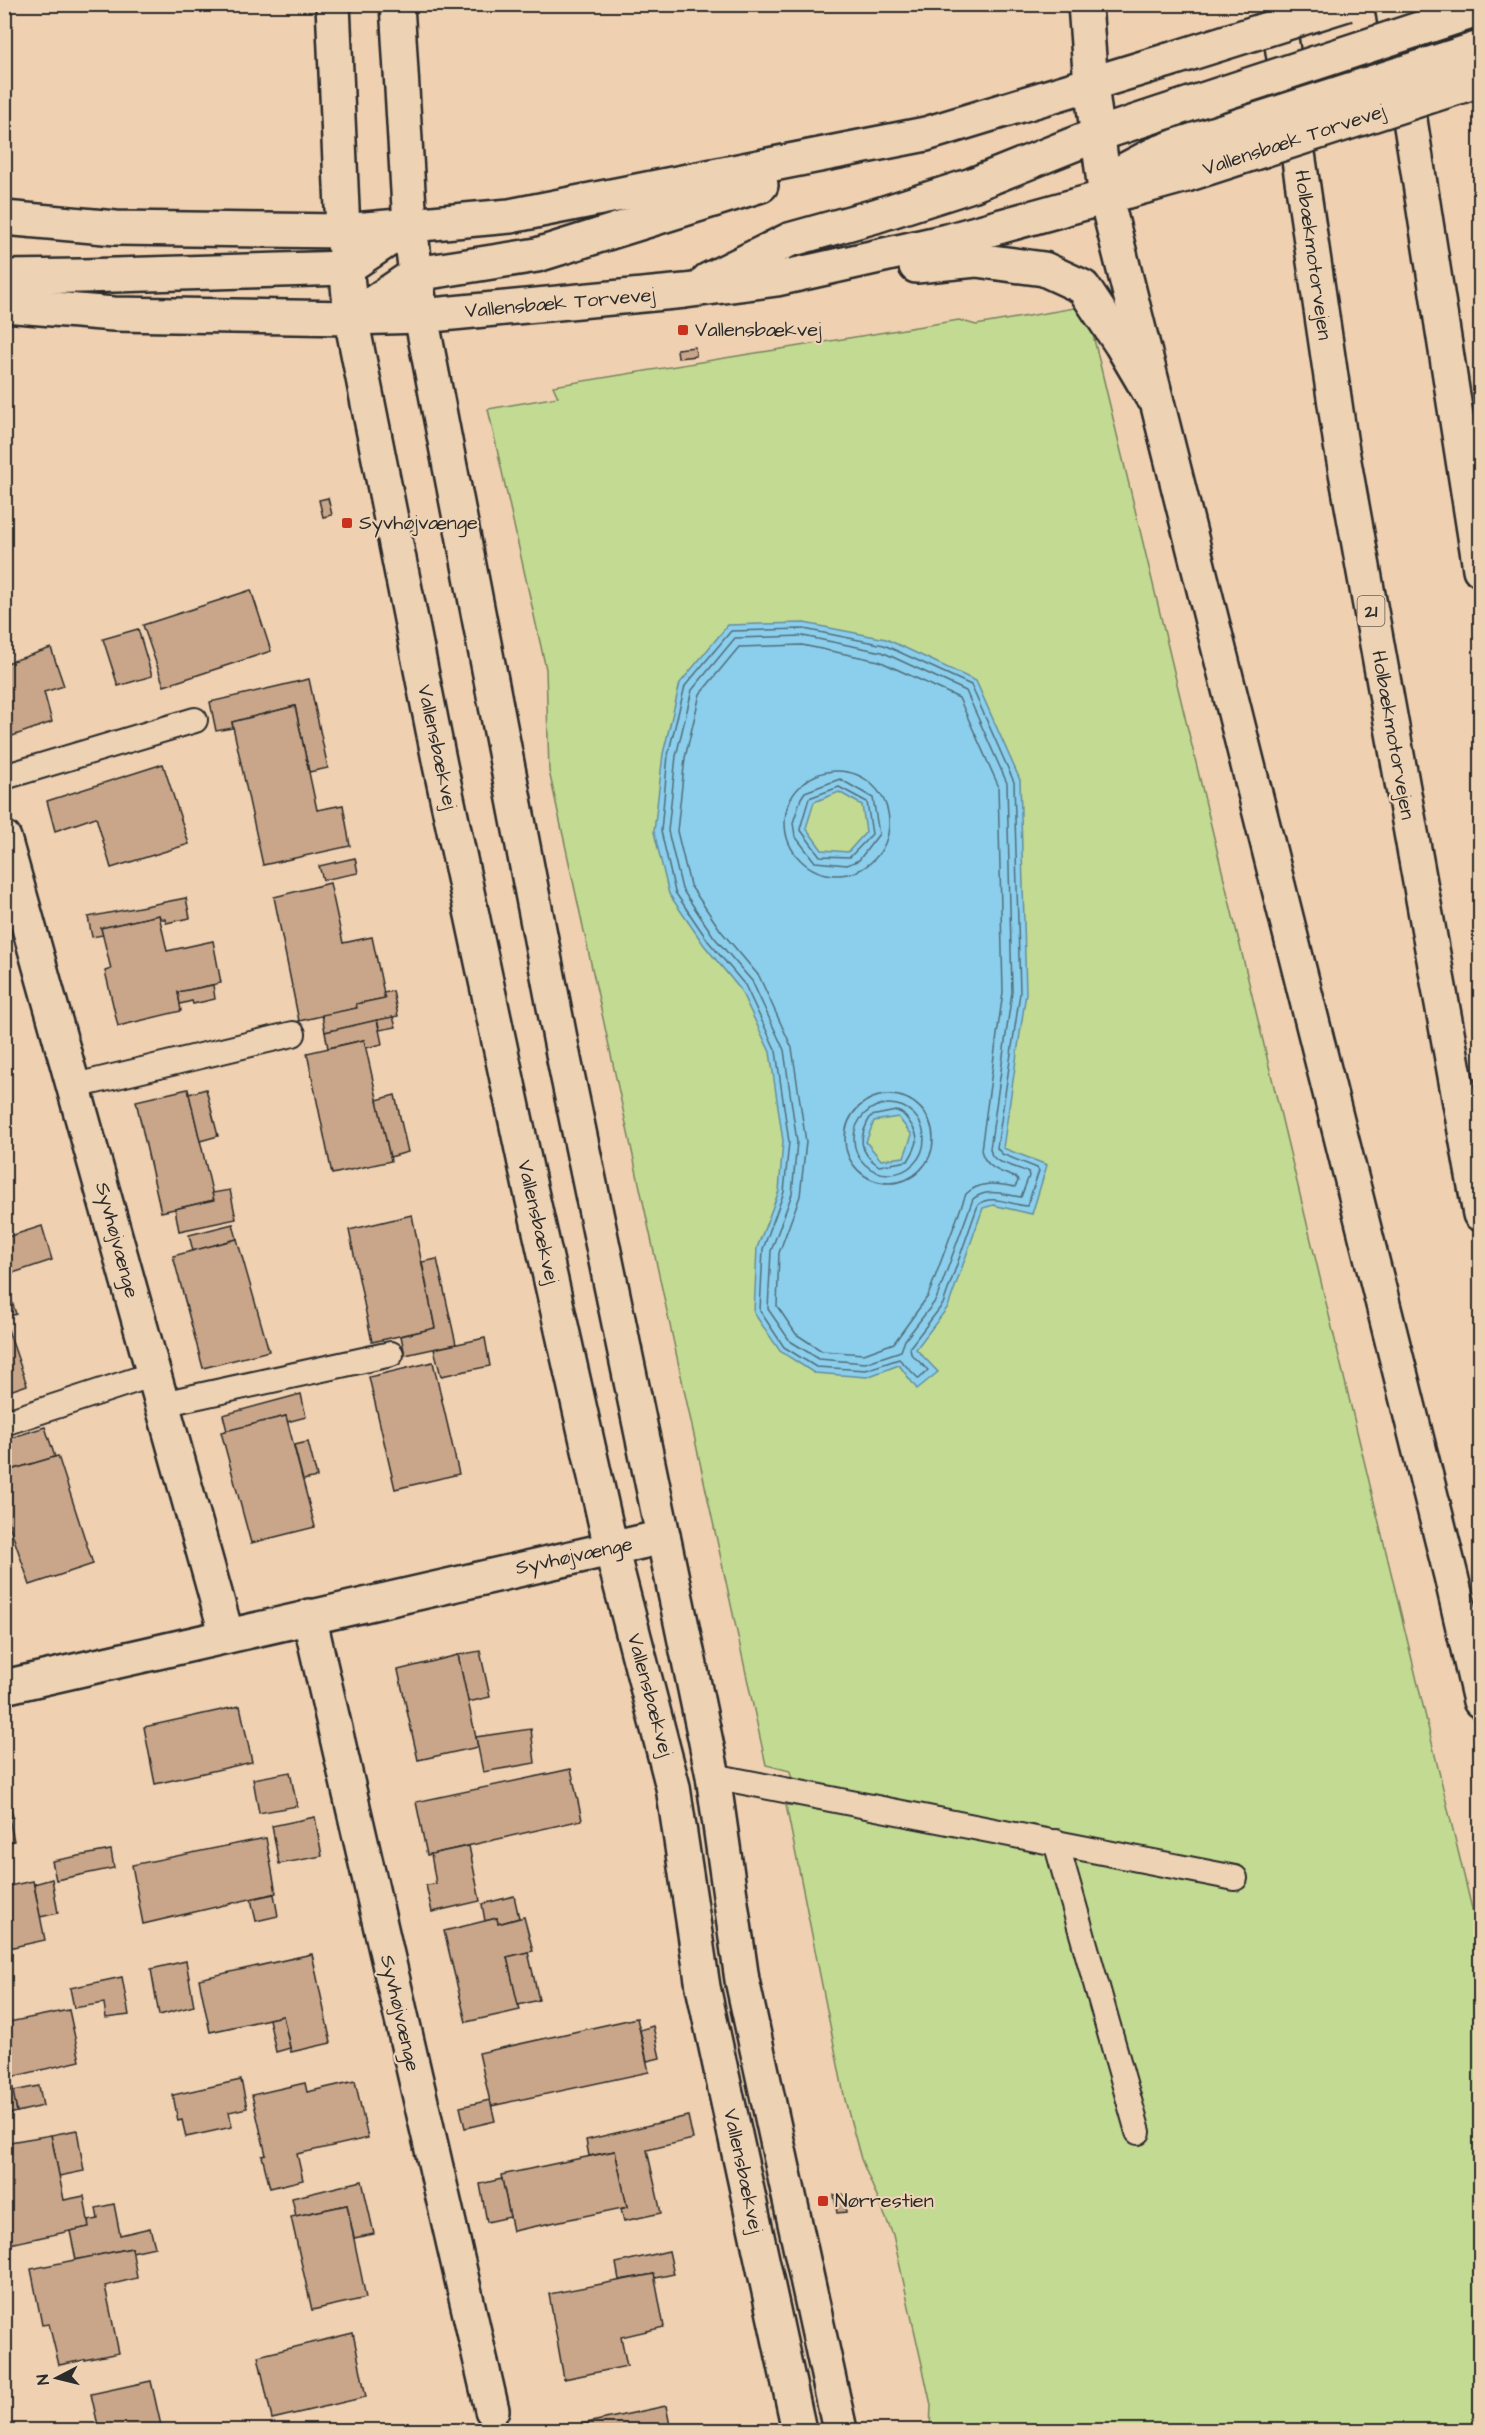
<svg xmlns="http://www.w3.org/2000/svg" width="1485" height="2435" viewBox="0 0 1485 2435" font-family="'Architects Daughter',sans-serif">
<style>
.green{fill:#c2da91;stroke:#76825e;stroke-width:1.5}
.water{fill:#8bcfed;stroke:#658d9f;stroke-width:1.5;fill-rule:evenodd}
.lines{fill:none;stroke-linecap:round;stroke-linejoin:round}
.shore{stroke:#516d79;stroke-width:1.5}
.building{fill:#c9a689;stroke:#2b2b2b;stroke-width:1.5}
.service-casing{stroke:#2b2b2b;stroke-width:28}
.minor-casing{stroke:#2b2b2b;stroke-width:38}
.tertiary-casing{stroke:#2b2b2b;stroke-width:38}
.motorway-casing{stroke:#2b2b2b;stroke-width:38}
.service{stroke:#edd2b4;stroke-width:24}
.minor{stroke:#edd2b4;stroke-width:33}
.tertiary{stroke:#edd2b4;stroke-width:33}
.motorway{stroke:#edd2b4;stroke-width:33}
.tertiary-bridge-casing{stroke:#2b2b2b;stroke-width:38;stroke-linecap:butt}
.tertiary-bridge{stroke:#edd2b4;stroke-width:33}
.poi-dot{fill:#c8321e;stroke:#edd2b4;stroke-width:2}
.labels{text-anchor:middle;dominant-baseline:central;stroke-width:4.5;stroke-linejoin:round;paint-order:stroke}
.shield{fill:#edd2b4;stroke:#655d54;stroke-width:1.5}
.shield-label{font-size:18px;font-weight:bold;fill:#2b2b2b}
.street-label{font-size:20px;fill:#2b2b2b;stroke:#edd2b4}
.poi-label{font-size:20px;fill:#2b2b2b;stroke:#edd2b4;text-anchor:start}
</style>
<rect width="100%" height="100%" fill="#efd0b1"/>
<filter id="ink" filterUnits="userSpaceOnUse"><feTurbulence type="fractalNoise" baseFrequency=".0167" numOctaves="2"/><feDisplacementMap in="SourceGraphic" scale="12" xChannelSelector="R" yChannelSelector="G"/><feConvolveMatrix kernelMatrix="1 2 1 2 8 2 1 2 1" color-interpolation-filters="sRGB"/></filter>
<g filter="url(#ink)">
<path class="green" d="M1086,306L1480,1942V2430H930L931,2405L893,2235L861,2159L845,2100L786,1805L798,1806L790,1771L766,1765L549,771L546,669L488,409L558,397L553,386L959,320L976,325Z"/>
<path class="water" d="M804,623L886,639L976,681L1020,780L1026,993L1003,1148L1047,1165L1032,1214L993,1205L983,1208L948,1307L916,1349L938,1372L917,1389L899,1365L867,1377L814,1373L780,1351L754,1313L757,1248L779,1191L783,1141L770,1052L740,989L704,945L669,894L654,832L663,754L680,683L728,625ZM839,792L862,805L866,832L848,852L822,850L806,828L814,802ZM898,1117L912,1135L904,1157L881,1160L866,1142L874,1121Z"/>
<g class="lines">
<g class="shore">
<path d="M804,629L884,645L971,685L1014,782L1020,993L997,1148L1002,1154L1037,1168L1039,1171L1027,1206C1011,1205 991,1193 978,1205L943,1304L910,1347L911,1354L928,1370L919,1379L899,1359L866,1370L816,1367L784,1347L760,1311L763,1249L784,1192L789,1142L776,1051L745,985L708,941L675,892L661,831L668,755L685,686L731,631Z"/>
<path d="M803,636L882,652L966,691L1007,783L1012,992L990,1149L992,1156L998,1161L1028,1172L1029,1176L1021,1197C1005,1195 988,1187 973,1199L936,1300L905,1340L901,1351L865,1363L819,1359L790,1341L768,1309L771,1251L792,1194L797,1142L784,1050L752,981L714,937L682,889L668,831L676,756L692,690L735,638Z"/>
<path d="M802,645L879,661L959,698L998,785L1003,992L981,1150C985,1168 1001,1172 1017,1178L1018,1181L1015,1187C997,1184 981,1180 966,1194L928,1296L894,1343L864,1354L822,1351L796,1334L777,1306L779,1253L800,1196L806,1142L792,1048L759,976L721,931L690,885L677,831L685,758L700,694L739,647Z"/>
<circle cx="837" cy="823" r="52"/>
<path d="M840,779L873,798L879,834L859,860L847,865L815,862L795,836L793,823L801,798L805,792Z"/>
<path d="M839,787L867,802L872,834L850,857L820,856L800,829L809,798Z"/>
<circle cx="889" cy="1139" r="44"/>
<circle cx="889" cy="1139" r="35"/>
<path d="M896,1111C902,1112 904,1115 908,1120C921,1137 919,1143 908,1161L879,1166C858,1152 858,1137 871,1116Z"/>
</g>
</g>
<g class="building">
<path d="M695,347L696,356L678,358L677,349Z"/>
<path d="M328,498L332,515L323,517L319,500Z"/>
<path d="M251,590L271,651L164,686L143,625Z"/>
<path d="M138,629L152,676L118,686L103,639Z"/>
<path d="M51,648L64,686L44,692L52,722L4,739V664Z"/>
<path d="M309,679L328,768L309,772L295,706L232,722L233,728L216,731L210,702Z"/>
<path d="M295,706L317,810L343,805L350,846L263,865L232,722Z"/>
<path d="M163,764L189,844L111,868L96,817L55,831L47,801Z"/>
<path d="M355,858L358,873L323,880L319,866Z"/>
<path d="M330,883L343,943L372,937L385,998L356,1004L357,1008L299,1021L274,897Z"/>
<path d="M186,898L190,918L166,923L165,919H161L159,915L101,928L103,935L92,937L88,917Z"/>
<path d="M159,915L167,951L213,941L221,983L178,992L181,1011L118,1026L105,971L111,969L101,928Z"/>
<path d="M213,985L215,999L193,1004L192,1001L180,1004L178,992Z"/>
<path d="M393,991L398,1016L325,1032L322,1015L357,1008L356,1004L385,998L383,993Z"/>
<path d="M393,1017L396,1027L380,1030L377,1020Z"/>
<path d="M377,1020L382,1044L366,1048L364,1040L328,1048L325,1032Z"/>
<path d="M364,1040L391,1161L332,1174L307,1053Z"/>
<path d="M188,1089L214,1200L161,1212L136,1101Z"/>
<path d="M206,1089L218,1136L200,1141L189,1094Z"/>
<path d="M395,1095L408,1152L390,1157L377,1100Z"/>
<path d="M230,1190L236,1219L179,1231L175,1209L214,1200L212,1193Z"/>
<path d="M412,1215L435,1328L372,1342L349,1230Z"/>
<path d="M233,1224L237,1239L193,1251L189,1235Z"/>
<path d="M42,1226L52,1260L4,1276V1238Z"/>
<path d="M237,1239L269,1351L203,1368L173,1256Z"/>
<path d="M437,1259L456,1344L405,1355L401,1336L435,1328L422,1262Z"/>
<path d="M4,1277L16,1314L5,1318H4Z"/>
<path d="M4,1318L27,1385L4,1393Z"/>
<path d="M485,1338L490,1366L441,1376L434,1349Z"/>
<path d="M433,1362L459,1474L395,1489L369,1377Z"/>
<path d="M301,1394L306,1417L287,1422L286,1416L227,1431L223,1415Z"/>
<path d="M286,1416L315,1527L251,1543L221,1432Z"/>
<path d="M45,1427L55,1457L4,1472V1440Z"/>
<path d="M308,1442L317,1477L303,1480L294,1445Z"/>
<path d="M58,1456L93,1564L30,1585L4,1510V1472Z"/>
<path d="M480,1651L490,1697L468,1702L458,1655Z"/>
<path d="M458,1655L478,1747L418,1760L398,1670Z"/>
<path d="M240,1706L252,1762L155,1784L144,1727Z"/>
<path d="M531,1729L535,1763L483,1772L476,1737Z"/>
<path d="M571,1769L582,1820L427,1855L416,1802Z"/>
<path d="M290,1772L297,1806L259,1813L253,1779Z"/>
<path d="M4,1781L13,1817L4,1819Z"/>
<path d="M315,1817L322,1856L279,1864L272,1826Z"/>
<path d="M9,1818L14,1841L4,1843V1819Z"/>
<path d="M266,1838L276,1893L143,1924L132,1865Z"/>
<path d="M469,1846L480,1901L432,1912L426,1885L436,1884L431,1854Z"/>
<path d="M111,1850L114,1868L56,1880L52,1861Z"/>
<path d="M52,1879L58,1913L40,1917L34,1884Z"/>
<path d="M33,1881L45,1940L4,1949V1887Z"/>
<path d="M274,1894L278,1916L256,1921L251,1899Z"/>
<path d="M514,1896L519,1918L498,1924L497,1918L485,1921L482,1904Z"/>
<path d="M524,1917L533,1951L507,1957L520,2010L466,2022L444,1931L497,1918L498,1924Z"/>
<path d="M528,1952L539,2000L518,2005L507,1957Z"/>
<path d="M312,1954L331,2043L291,2052L283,2016L210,2032L199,1979Z"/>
<path d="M186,1961L194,2006L159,2015L151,1969Z"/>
<path d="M122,1977L129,2015L106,2018L104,2003L74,2008L70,1988Z"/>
<path d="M69,2010L80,2061L11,2077L17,2112L4,2115V2023Z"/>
<path d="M283,2016L290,2048L276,2052L269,2019Z"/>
<path d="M637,2018L649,2072L491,2106L479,2053Z"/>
<path d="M653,2026L660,2058L647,2061L640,2030Z"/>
<path d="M241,2080L247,2108L229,2112L232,2127L186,2137L182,2120L178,2121L173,2095Z"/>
<path d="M355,2081L368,2138L297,2154L303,2180L270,2188L262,2156L266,2155L252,2095L305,2083L307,2092Z"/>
<path d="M39,2086L43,2106L17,2112L13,2091Z"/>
<path d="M490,2100L495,2121L465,2128L460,2107Z"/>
<path d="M688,2116L693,2139L647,2150L661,2213L624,2221L621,2209L627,2207L615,2151L589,2156L586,2140Z"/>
<path d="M77,2130L84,2171L59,2176L51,2135Z"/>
<path d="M51,2135L64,2200L84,2196L89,2227L5,2245L4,2143Z"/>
<path d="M615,2151L627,2207L513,2231L501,2175Z"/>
<path d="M502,2179L510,2217L487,2222L480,2184Z"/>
<path d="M362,2181L374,2234L354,2238L347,2205L296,2216L292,2198Z"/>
<path d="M843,2194L846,2212L837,2213L834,2195Z"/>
<path d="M114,2204L120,2235L150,2228L155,2247L132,2252V2248L76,2260L70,2231L89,2227L88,2221L98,2219L96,2208Z"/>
<path d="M347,2205L366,2298L312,2310L291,2217Z"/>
<path d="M132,2248L137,2278L105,2286L119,2353L59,2365L49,2324L42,2325L31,2269Z"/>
<path d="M669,2251L674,2274L655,2278L654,2274L619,2280L616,2263Z"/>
<path d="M654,2274L664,2327L621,2337L627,2366L564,2379L549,2294Z"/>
<path d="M353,2333L366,2397L272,2419L258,2356Z"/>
<path d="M151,2381L162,2430H99L91,2394Z"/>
<path d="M666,2406L671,2430H554Z"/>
</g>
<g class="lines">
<g class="service-casing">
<g id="service">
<path d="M4,777L195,720"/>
<path d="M75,1086L293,1034"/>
<path d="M162,1404L391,1354"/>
<path d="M4,1423L154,1374"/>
<path d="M713,1776L1235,1878"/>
<path d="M1056,1842L1138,2132"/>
</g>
</g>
<g class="minor-casing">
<g id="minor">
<path d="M4,838L227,1636"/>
<path d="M309,1616L492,2410"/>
<path d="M4,1687L663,1537"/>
</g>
</g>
<g class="tertiary-casing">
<g id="tertiary">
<path d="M333,4L343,231L351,318L440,765L530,1187L611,1548L673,1787L703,1987L799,2430"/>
<path d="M397,4L410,225L421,316L564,1059L713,1776L742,1980L840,2430"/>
<path d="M1091,85L1106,198"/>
<path d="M1106,198L1123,171L1153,155L1182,144"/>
<path d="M4,218L116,228L343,231L510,216L926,134L1169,60"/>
<path d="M916,266L976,260L1044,269L1083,287L1121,344L1151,395"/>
<path d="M4,277L82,276L346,268L409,226"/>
<path d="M708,280L789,240L875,216L972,185L1099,134L1175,109"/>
<path d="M4,305L114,314L351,318L421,316L685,291L777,279L951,240L1186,175"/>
<path d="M351,318L416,274L537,255L761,185"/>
</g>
</g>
<g class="motorway-casing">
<g id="motorway">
<path d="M1085,4L1091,85"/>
<path d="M1276,4L1341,445L1480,1214"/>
<path d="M1392,4L1480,569"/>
<path d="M1106,198L1451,1576L1480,1701"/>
</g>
</g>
<use href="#service" class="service"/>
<use href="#minor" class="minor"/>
<use href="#tertiary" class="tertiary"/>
<use href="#motorway" class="motorway"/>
<g class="tertiary-bridge-casing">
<g id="tertiary-bridge">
<path d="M1169,60L1347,4"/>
<path d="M1175,109L1480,9"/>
<path d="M1182,144L1480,48"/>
<path d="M1186,175L1480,80"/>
</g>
</g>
<use href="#tertiary-bridge" class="tertiary-bridge"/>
</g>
</g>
<g class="poi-dot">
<rect x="677" y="324" width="12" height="12" rx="3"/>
<rect x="341" y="517" width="12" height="12" rx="3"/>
<rect x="817" y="2195" width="12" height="12" rx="3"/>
</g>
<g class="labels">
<rect class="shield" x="1357.5" y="596" width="27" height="30" rx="4.5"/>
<g class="shield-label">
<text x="1371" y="611">21</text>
</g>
<g class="street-label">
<text transform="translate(1294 140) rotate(-18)">Vallensbæk Torvevej</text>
<text transform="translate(1313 255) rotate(82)">Holbækmotorvejen</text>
<text transform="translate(560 303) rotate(-5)">Vallensbæk Torvevej</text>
<text transform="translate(1393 735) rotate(80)">Holbækmotorvejen</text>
<text transform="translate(437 747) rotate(78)">Vallensbækvej</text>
<text transform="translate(538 1222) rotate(77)">Vallensbækvej</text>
<text transform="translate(117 1240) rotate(75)">Syvhøjvænge</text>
<text transform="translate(574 1556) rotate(-12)">Syvhøjvænge</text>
<text transform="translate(650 1695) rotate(75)">Vallensbækvej</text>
<text transform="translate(400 2013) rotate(77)">Syvhøjvænge</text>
<text transform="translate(743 2171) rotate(78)">Vallensbækvej</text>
</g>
<g class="poi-label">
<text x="695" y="330">Vallensbækvej</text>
<text x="359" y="523">Syvhøjvænge</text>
<text x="835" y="2201">Nørrestien</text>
</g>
</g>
<rect width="1485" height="2435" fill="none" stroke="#edd2b4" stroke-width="24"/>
<rect x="12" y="12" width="1461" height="2411" fill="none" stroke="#2b2b2b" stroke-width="2" filter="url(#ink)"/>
<g transform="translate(57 2378) rotate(263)" stroke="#edd2b4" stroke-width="4.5" paint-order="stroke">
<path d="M0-4.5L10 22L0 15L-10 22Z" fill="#2b2b2b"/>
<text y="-9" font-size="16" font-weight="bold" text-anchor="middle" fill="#2b2b2b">N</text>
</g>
</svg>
